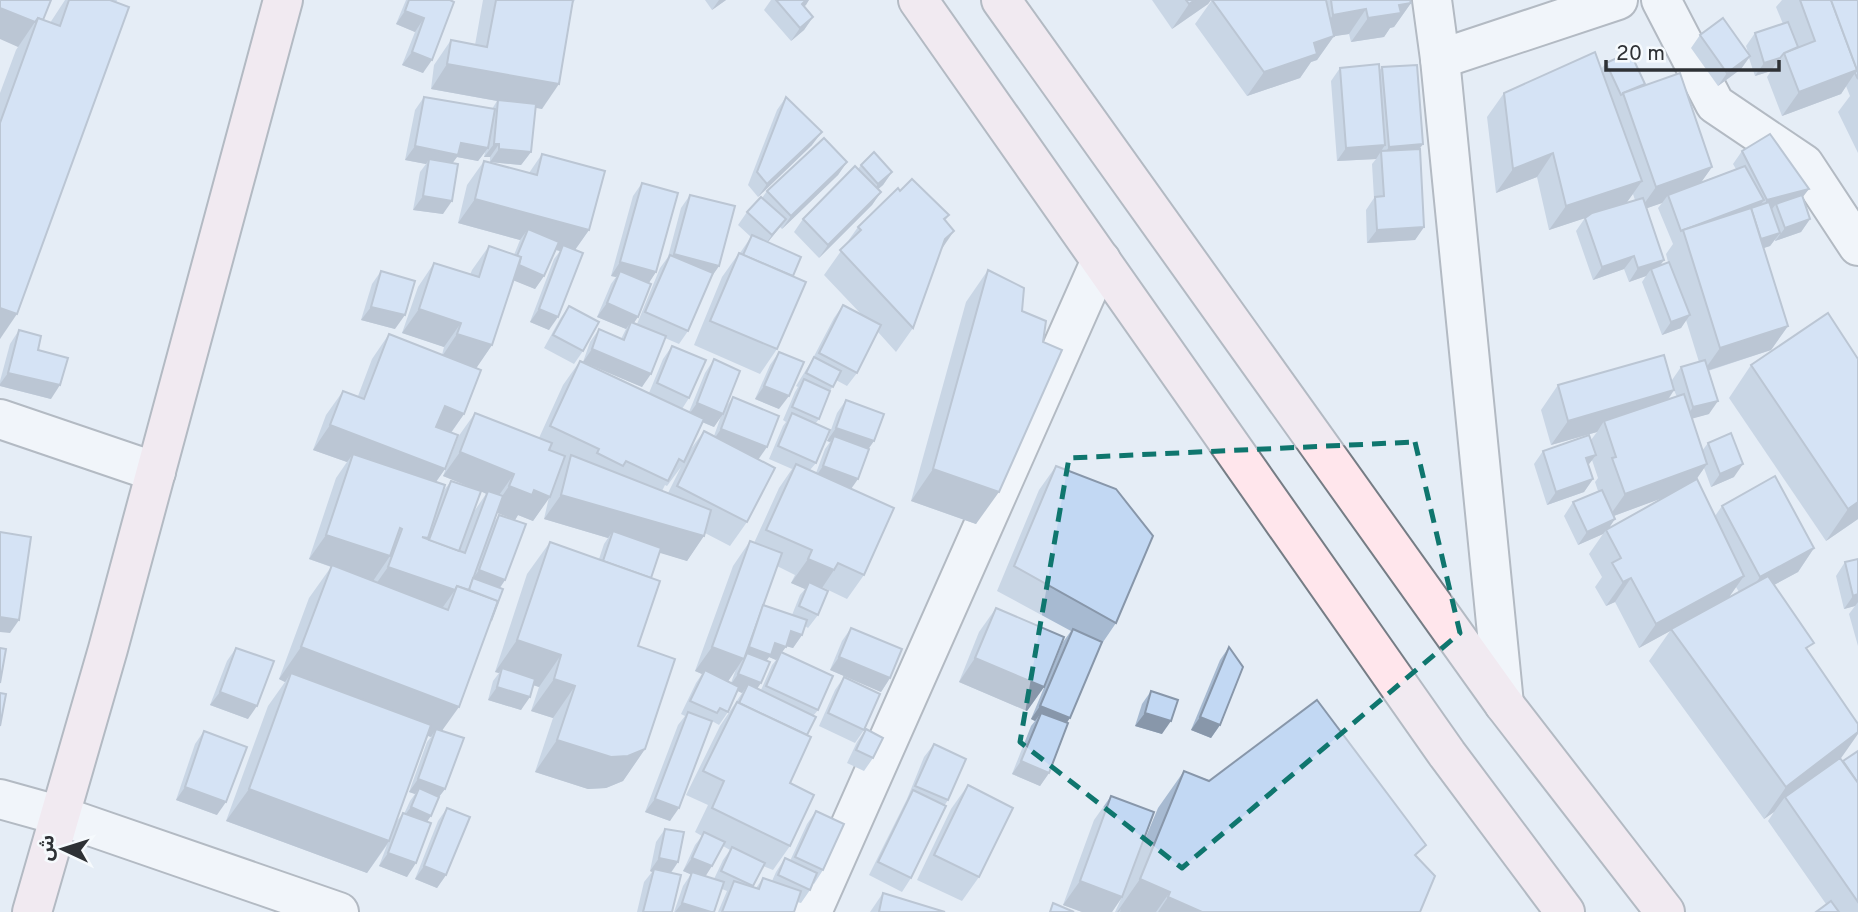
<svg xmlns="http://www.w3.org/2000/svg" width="1858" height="912" viewBox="0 0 1858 912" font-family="Overpass,'Noto Sans Arabic',sans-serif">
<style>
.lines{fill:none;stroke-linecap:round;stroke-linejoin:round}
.street-casing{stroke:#767d85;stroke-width:42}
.secondary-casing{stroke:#767d85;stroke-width:42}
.street{stroke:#fff;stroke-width:38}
.secondary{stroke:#ffe6ec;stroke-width:38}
.wall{fill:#a7bad1;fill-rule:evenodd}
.shaded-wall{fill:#8897aa}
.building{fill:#c2d8f3;stroke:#8897aa;stroke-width:2}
.marked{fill:none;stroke:#0f766e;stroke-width:5;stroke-dasharray:14 9;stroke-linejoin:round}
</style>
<rect width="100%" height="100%" fill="#e5edf6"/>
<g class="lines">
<g class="street-casing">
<g id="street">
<path d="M1432,0L1440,59L1504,704"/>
<path d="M1661,0L1715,104L1804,164L1858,246"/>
<path d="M1440,59L1618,0"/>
<path d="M0,419L156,472"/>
<path d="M0,799L61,816L339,912"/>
<path d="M812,912L1101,260"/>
</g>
</g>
<g class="secondary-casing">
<g id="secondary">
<path d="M918,0L1447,754L1565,912"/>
<path d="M1001,0L1504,704L1665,912"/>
<path d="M32,912L108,649L283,0"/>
</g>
</g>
<use href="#street" class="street"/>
<use href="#secondary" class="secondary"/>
</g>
<g class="wall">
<path d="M0,0L50,23L65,0H117L0,339V93L16,50L18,47Z"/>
<path d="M406,0H450L423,73L402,65L415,32L396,24Z"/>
<path d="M483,0H575L573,3L542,109L535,107L531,152L521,165L490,162V157H484L485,152L478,161L457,157L452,163L443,214L413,210L420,172L426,164L405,160L415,110L424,97L492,109L497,101L431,89L434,65L451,40L475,45Z"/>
<path d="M705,0H726L712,10Z"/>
<path d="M771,0H809L804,6L813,17L804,30L791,41L764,10Z"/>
<path d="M1152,0H1211L1208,4L1172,29Z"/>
<path d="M1212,0H1410L1411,3L1394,27L1390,28L1384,37L1351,42L1349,34L1334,36L1317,60L1311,62L1300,78L1247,96L1195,24Z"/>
<path d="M1782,0H1858V153L1838,112L1850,96L1846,86L1841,94L1782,116L1767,77L1771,71L1755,76L1749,58L1741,69L1718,86L1691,48L1700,35L1748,52L1746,46L1755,33L1783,24L1776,7Z"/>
<path d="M1606,63L1644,86L1712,167L1701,182L1736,169L1733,164L1742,151L1803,197L1810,219L1801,232L1775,241V239L1770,246L1763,248L1788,326L1771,350L1708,371L1709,414L1692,418L1702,451L1708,443L1734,477L1711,487L1704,468L1696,480L1715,516L1722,506L1814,548L1798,572L1774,585L1808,651L1841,759L1843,761L1858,751V912H1816L1826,904L1768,821L1774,812L1764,819L1649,661L1670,631L1639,648L1615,602L1606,606L1595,587L1602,577L1589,554L1603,534L1578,545L1564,516L1573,502L1598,491L1595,482L1598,478L1592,460L1588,465L1593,479L1584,492L1547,505L1534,464L1543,451L1591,440L1597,432L1551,445L1541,410L1558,385L1672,380L1681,367L1699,362L1686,320L1681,328L1662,335L1642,282L1646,276L1629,282L1624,269L1593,280L1576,231L1585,218L1549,230L1537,177L1496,193L1487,117L1504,93L1601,69ZM1633,194L1635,200L1626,203ZM1662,203L1658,208L1673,244L1666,254L1668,262L1660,266L1647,208ZM1674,390L1677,397L1668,400ZM1664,497L1609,528L1614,516ZM1736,587L1739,592L1728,598Z"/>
<path d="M1382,67L1420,149L1424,227L1415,240L1367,243L1366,210L1374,198L1372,164L1376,159L1337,161L1331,81L1340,68L1379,71Z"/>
<path d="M786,97L812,145L758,197L748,185L777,110Z"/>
<path d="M542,154L589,230L575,250L549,330L530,322L554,259L560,251L556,250L544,276L535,289L514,280L492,345L476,368L464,414L451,433L445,469L436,482L442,493L451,481L480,491L443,476L458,437L475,413L539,438L563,385L580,361L649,393L663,359L672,346L689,398L682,409L689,412L705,373L714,359L726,407L733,397L758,459L747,522L730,546L705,533L687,561L659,552L651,578L638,646L645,749L623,781L606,788L588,789L535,772L553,718L531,711L539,687L533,685L521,710L488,700L493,681L499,673L495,672L527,574L550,542L599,559L604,544L608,538L544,519L549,497L533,521L518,515L515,520L497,512L492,525L499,515L505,580L500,588L490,623L442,731L445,789L439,797L427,822L407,877L379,866L387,845L367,873L226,821L268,706L285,682L279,679L309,598L331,567L309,559L336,478L347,462L313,450L326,415L343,391L358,396L372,359L389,334L442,355L444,347L402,333L418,287L434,263L470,275L472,270L489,246L514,255L520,240L458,223L467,185L484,161L529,173ZM721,416L714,436L704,431L688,453L702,422L714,427ZM681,467L668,493L662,491L665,485L667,486ZM481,491L486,494L473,513ZM428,736L431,737L427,742L409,792L415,794L410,801L404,814L403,813L396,822Z"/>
<path d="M847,162L838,175L782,229L780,227L768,242L793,276L777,349L760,374L694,345L722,277L739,253H740L751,237L738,225L747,212L762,198L767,191Z"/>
<path d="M861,165L892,172L883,185L878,189L881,192L872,205L819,258L794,232L803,219L858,169Z"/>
<path d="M642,183L656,272L648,283L634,323L637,324L660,268L668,257L681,208L690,195L719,266L711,277L688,331L679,344L665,338L642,387L583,362L590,342L599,329L621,339L626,329L597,317L611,284L616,277L611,276L633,196Z"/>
<path d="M900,191L949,215L945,221L941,250L913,328L896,352L878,332L857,373L847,386L836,380L830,391L819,419L815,424L816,463L810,470L816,473L825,449L830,442L827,441L837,413L846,400L868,449L851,488L864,575L847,599L822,587L818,615L808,628L805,626L802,635L793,648L786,646L782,652L818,710L813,716L790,783V846L773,870L763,866L753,887L756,888L763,878L772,881L776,872L785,858L790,861L807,824L816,811L823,870L814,884L813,883L810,890L801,903L797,902L794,912H718L727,891L722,889L714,912H674L683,886L691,874L683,871L695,845L702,836L695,832L708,805L686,795L720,726L742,693L738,691L728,712L719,725L712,721L670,821L645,812L678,725L685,716L681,714L696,683L702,674L695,671L733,566L750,541L754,543L779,488L792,469L769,459L783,426L786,422L783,420L795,392L798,387L796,386L812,360L834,318L843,305L861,314L824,275L858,227ZM777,566L795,575L791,583L805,589L800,595L792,615L762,607ZM769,657L776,660L772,665L761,690L757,689L767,660ZM736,669L731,683L728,681ZM723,846L730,850L723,860L714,879L705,877Z"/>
<path d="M988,270L1022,311L1043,342L976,524L911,501L966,302Z"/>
<path d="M381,271L395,329L361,320L372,284Z"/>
<path d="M569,306L583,351L574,364L544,348L560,319Z"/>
<path d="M19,330L38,350L51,399L0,386V381L10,344Z"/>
<path d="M779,352V409L755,399L770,365Z"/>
<path d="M1751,365L1858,519L1826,541L1729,398Z"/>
<path d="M1056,466L1116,623L1101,645L1067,723L1049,773L1040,786L1012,774L1031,726L1035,721L1031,719L1063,642L1071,631L997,591L1039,490Z"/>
<path d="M1858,559V646L1849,614L1855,606L1844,609L1836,576L1845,562Z"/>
<path d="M996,608L1044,687L1027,711L959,682L979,632Z"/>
<path d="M851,628L890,678L881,692L830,670L842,641Z"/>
<path d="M1229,647L1220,725L1211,738L1191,730L1220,660Z"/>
<path d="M236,648L248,719L210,705L227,661Z"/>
<path d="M844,677L864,730L855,743L819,726L835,690Z"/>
<path d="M1151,691L1162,734L1135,726L1142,704Z"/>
<path d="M866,729L873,758L864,771L847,763L857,742Z"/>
<path d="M204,731L217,815L176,800L195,744Z"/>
<path d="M934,744L948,800L944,806L911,878L902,892L869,875L907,799L924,757Z"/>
<path d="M1184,771L1418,857L1420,912H1115L1121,899L1112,912H1082L1063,905L1094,820L1111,796L1132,870L1158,808Z"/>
<path d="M968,785L979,877L962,901L917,880L951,809Z"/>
<path d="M447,808L446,875L437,888L415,879L438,821Z"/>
<path d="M665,829L678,862L671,873L672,912H637L644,882L652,872L650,871L656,842Z"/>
<path d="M883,893L945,912H870Z"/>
</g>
<g class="shaded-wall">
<path d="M719,0H726L712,10Z"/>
<path d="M806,0H809L806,5L792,17L802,4Z"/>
<path d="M1195,0H1211L1208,4L1172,29L1189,4Z"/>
<path d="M1411,3L1394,27L1390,28L1384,37L1351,42L1368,18L1399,5Z"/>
<path d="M0,8L35,22L18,47L0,39Z"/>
<path d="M1366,9L1349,34L1316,39L1333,15Z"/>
<path d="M405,11L424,18L415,32L396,24Z"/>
<path d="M813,17L804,30L791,41L800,28Z"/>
<path d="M1334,36L1317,60L1311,62L1300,78L1247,96L1264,72L1314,43Z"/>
<path d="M412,52L432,60L423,73L402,65Z"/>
<path d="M1750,56L1741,69L1718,86L1727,73Z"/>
<path d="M1780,58L1771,71L1755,76L1764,63Z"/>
<path d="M447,64L559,84L542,109L431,89Z"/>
<path d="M1857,70L1841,94L1782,116L1799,92Z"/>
<path d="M822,132L812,145L758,197L767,184Z"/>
<path d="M461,143L488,148L478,161L457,157L449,168L429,159L426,164L405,160L415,146Z"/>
<path d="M494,144H499L490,157H484Z"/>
<path d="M1423,144L1414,157H1382L1389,147Z"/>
<path d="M1385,145L1376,159L1337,161L1346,148Z"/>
<path d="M499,149L531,152L521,165L490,162Z"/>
<path d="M1553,153L1537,177L1496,193L1513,169Z"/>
<path d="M847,162L838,175L782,229L791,216Z"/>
<path d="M1712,167L1695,191L1668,195L1662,203L1639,211L1656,187Z"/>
<path d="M892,172L883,185L868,198L878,184Z"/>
<path d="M1642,181L1625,205L1549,230L1566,206Z"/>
<path d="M1809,189L1799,202L1776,204L1772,209L1758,213L1767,200Z"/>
<path d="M881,192L872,205L819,258L828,245Z"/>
<path d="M423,196L452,201L443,214L413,210Z"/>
<path d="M475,199L589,230L572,254L563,245L560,251L523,241L528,229L520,240L458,223Z"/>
<path d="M1764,200L1755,213L1683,231Z"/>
<path d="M786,219L776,232L763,248L772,235Z"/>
<path d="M1810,219L1801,232L1775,241L1785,228Z"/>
<path d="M1424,227L1415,240L1367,243L1377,230Z"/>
<path d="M954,231L937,256L945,239Z"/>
<path d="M1780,233L1770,246L1752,252L1761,239Z"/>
<path d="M674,254L719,266L710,279L665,267Z"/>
<path d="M1634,256L1624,269L1593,280L1602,267Z"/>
<path d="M1664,260L1655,273L1651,269L1646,276L1629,282L1638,268Z"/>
<path d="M620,262L656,272L647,286L620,271L616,277L611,276Z"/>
<path d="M514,263L544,276L535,289L505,277Z"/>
<path d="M607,303L638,317L629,330L631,322L626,329L597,317Z"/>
<path d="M371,307L405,315L395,329L361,320Z"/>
<path d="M0,308L17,314L0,339Z"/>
<path d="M419,309L461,323L444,347L402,333Z"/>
<path d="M539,309L558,317L549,330L530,322Z"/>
<path d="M1690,315L1681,328L1662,335L1671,322Z"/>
<path d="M1788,326L1771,350L1703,372L1720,348Z"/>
<path d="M457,334L492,345L475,370L441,358Z"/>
<path d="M592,349L651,374L642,387L583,362Z"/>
<path d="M8,373L60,385L51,399L0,386V384Z"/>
<path d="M764,386L789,396L779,409L755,399Z"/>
<path d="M1674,390L1658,414L1604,421L1597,432L1551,445L1568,421Z"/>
<path d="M1718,401L1709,414L1684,421L1693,407Z"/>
<path d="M697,403L723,414L714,427L688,416Z"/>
<path d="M445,406L464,414L447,438L428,431Z"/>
<path d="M330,425L445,469L428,493L353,454L347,462L313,450Z"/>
<path d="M836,428L874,441L865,454L834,436L830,442L827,441Z"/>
<path d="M721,429L767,447L758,460L712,442Z"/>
<path d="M460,452L514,474L497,498L443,476Z"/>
<path d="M1596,455L1586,468V458Z"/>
<path d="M1707,464L1690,488L1608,518L1625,494Z"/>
<path d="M1743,464L1734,477L1711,487L1720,474Z"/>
<path d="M823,466L858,479L849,492L814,479Z"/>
<path d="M933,469L999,492L976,524L911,501Z"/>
<path d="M1593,479L1584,492L1547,505L1556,492Z"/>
<path d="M509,486L534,490L550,497L533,521L518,515L515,520L492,511Z"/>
<path d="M561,495L704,536L687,561L610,538L613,531L608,538L544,519Z"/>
<path d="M1858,502V519L1826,541L1848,509Z"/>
<path d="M1615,519L1607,531L1606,530L1603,534L1578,545L1587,532Z"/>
<path d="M326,535L390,556L373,581L309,559Z"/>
<path d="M1814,548L1798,572L1744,601L1760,577Z"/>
<path d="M808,559L834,570L818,594L809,582L805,589L791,583Z"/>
<path d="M388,567L455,590L438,614L371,591Z"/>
<path d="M479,570L505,580L496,593L472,580Z"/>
<path d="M1744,576L1727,600L1639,648L1656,624Z"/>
<path d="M1631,578L1615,602L1606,606L1623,582Z"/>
<path d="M1858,594V602L1855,606L1844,609L1853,596Z"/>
<path d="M0,617L19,620L10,633L0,632Z"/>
<path d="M791,631L802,635L793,648L782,645Z"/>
<path d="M517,640L561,655L539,687L501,674L502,668L499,673L495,672Z"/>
<path d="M775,643L786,647L776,660L769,657L761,668L747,653L727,683L705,670L702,674L695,671L712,647L742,658L749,647Z"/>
<path d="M301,647L459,707L436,739V729L431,737L287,683L291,673L285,682L279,679Z"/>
<path d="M839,657L890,678L881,692L830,670Z"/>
<path d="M975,658L1044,687L1027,711L959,682Z"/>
<path d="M738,674L761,683L752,696L748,684L742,693L729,687Z"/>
<path d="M554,679L575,686L553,718L531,711Z"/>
<path d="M497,687L530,697L521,710L488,700Z"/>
<path d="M220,692L257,706L248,719L210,705Z"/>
<path d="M1040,706L1070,718L1061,731L1041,713L1035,721L1031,719Z"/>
<path d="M1145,713L1171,721L1162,734L1135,726Z"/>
<path d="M1200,717L1220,725L1211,738L1191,730Z"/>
<path d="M1858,732V734L1839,761L1785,797L1774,812L1764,819L1786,787Z"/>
<path d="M557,740L645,749L623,781L606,788L588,789L535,772Z"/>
<path d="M1021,761L1049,773L1040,786L1012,774Z"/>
<path d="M418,779L445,789L435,802L419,788L415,794L409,792Z"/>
<path d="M185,787L226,802L217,815L176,800Z"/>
<path d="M249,789L389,841L367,873L226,821Z"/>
<path d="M655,799L679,808L670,821L645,812Z"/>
<path d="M411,807L431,816L422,829L401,820Z"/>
<path d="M388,853L416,863L407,877L379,866Z"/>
<path d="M659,858L678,862L669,875L654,869L652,872L650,871Z"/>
<path d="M692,858L712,866L703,880L683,871Z"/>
<path d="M424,866L446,875L437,888L415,879Z"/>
<path d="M1140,879L1170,892L1156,912H1120L1121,909L1119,912H1117Z"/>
<path d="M1080,881L1122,897L1112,912H1082L1063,905Z"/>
<path d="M1168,897L1202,912H1158Z"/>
<path d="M682,903L711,912H675Z"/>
</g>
<g class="building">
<path d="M0,0H51L43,20L38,18L35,22L0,8Z"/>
<path d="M69,0H110L129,7L17,314L0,308V123L38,18L60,26Z"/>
<path d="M409,0H450L454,2L432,60L412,52L424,18L405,11Z"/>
<path d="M496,0H573L559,84L447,64L451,40L487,47Z"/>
<path d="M776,0H806L802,4L813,17L800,28Z"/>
<path d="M1186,0H1195L1189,4Z"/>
<path d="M1212,0H1326L1334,36L1314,43L1317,54L1264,72Z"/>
<path d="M1331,0H1410L1411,3L1399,5L1401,13L1368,18L1366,9L1333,15Z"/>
<path d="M1800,0H1831L1857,70L1799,92L1784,53L1815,41Z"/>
<path d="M1831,0H1858V79L1855,73L1857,70Z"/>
<path d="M1723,18L1750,56L1727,73L1700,35Z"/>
<path d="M1788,22L1798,47L1784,53L1780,58L1764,63L1755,33Z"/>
<path d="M1595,52L1642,181L1566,206L1553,153L1513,169L1504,93Z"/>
<path d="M1630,52L1645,84L1623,93V94L1621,95L1606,63Z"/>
<path d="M1379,64L1385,145L1346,148L1340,68Z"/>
<path d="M1417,65L1423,144L1389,147L1382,67Z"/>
<path d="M1680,73L1712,167L1656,187L1623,93Z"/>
<path d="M424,97L495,109L488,148L461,143L458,155L415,146Z"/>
<path d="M786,97L822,132L767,184L757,172Z"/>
<path d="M498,100L536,104L531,152L499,149V144H494Z"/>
<path d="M1770,134L1809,189L1767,200L1742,151Z"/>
<path d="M824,138L847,162L791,216L767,191Z"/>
<path d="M1420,149L1424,227L1377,230L1375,197L1384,196L1381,151Z"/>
<path d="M874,152L892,172L878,184L861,165Z"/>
<path d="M542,154L605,171L589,230L475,199L484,161L537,175Z"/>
<path d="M429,159L458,164L452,201L423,196Z"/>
<path d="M855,166L881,192L828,245L803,219Z"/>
<path d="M1745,166L1764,200L1681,231L1668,195Z"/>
<path d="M912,179L949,215L944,219L954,231L945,239L913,328L840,250L861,230L858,227L898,188L900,191Z"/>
<path d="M642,183L678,193L656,272L620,262Z"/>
<path d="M690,195L735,206L719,266L674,254Z"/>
<path d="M1802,195L1810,219L1785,228L1776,204Z"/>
<path d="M761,197L786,219L772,235L747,212Z"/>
<path d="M1643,198L1664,260L1638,268L1634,256L1602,267L1585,218L1592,213Z"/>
<path d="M1769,202L1780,233L1761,239L1751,208Z"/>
<path d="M1751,208L1788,326L1720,348L1683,230Z"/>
<path d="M528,229L559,242L544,276L519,265L521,257L517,256Z"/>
<path d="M752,235L801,257L793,276L743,255Z"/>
<path d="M563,245L583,253L558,317L539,309Z"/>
<path d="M489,246L521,257L492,345L457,334L461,323L419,309L434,263L479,277Z"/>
<path d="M739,253L806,282L777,349L710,321Z"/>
<path d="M670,255L713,273L688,331L645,312Z"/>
<path d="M1669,262L1690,315L1671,322L1651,269Z"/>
<path d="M988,270L1024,288L1022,311L1046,321L1043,342L1062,350L999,492L933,469Z"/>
<path d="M381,271L415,281L405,315L371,307Z"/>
<path d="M620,271L651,284L638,317L607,303Z"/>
<path d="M843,305L881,325L857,373L819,353Z"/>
<path d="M569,306L599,322L583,351L553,335Z"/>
<path d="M1828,313L1858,359V502L1848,509L1751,365Z"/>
<path d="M631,322L666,336L651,374L592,349L599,329L624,340Z"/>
<path d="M19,330L41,336L38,350L68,358L60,385L8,373Z"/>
<path d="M389,334L481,370L464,414L445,406L436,427L458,435L445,469L330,425L343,391L364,399Z"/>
<path d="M672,346L706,360L689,398L657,383Z"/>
<path d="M779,352L804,362L789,396L764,386Z"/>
<path d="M1664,355L1674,390L1568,421L1558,385Z"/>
<path d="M814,357L841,371L833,387L806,373Z"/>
<path d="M714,359L740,371L723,414L697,403Z"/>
<path d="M1705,360L1718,401L1693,407L1681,367Z"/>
<path d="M580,361L704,419L684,462L679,459L668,481L626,461L623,466L597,453L599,449L550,426Z"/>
<path d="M804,379L830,391L819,419L792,407Z"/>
<path d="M1684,394L1707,464L1625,494L1612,458L1616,457L1604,421Z"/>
<path d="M733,397L779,416L767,447L721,429Z"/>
<path d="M846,400L884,414L874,441L836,428Z"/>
<path d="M475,413L552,443L549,450L565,456L550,497L534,490L532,495L509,486L514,474L460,452Z"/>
<path d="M792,413L830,430L816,463L778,446Z"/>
<path d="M704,431L775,468L747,522L677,486Z"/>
<path d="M1731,433L1743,464L1720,474L1708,443Z"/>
<path d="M1589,435L1596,455L1586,458L1593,479L1556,492L1543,451Z"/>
<path d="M834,436L869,449L858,479L823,466Z"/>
<path d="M353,454L445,485L428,538L422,537L465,553L488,491L503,496L469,590L457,586L455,590L388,567L402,529L400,528L390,556L326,535Z"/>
<path d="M571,455L711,510L704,536L561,495Z"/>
<path d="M796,464L894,508L864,575L838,563L834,570L808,559L812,550L766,530Z"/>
<path d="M1056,466L1116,489L1153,536L1116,623L1014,566Z"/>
<path d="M1775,476L1814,548L1760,577L1722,506Z"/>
<path d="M1697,479L1744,576L1656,624L1631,578L1623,582L1612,563L1621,558L1606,530Z"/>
<path d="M451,481L481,491L459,551L429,540Z"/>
<path d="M1602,490L1615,519L1587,532L1573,502Z"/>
<path d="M499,515L526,524L505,580L479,570Z"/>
<path d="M613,531L661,548L651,578L603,561Z"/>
<path d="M0,532L31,537L19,620L0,617Z"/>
<path d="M750,541L782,553L744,659L712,647Z"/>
<path d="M550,542L660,581L638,646L675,659L645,749L628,756L611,757L557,740L575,686L554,679L561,655L517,640Z"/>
<path d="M1858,559V594L1853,596L1845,562Z"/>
<path d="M332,565L448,610L457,586L498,601L459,707L301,647Z"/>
<path d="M1768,576L1814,643L1806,648L1858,724V732L1786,787L1671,629Z"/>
<path d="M473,578L503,589L491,621L498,601L469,590Z"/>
<path d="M809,582L828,591L818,615L799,606Z"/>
<path d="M763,605L807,620L802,635L791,631L786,647L775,643L771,655L749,647Z"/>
<path d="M996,608L1064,637L1044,687L975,658Z"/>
<path d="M851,628L902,649L890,678L839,657Z"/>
<path d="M1073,629L1102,642L1070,718L1040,706Z"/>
<path d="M1229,647L1243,667L1220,725L1200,717Z"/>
<path d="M0,648L6,649L0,683Z"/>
<path d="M236,648L274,661L257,706L220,692Z"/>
<path d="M781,652L833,676L818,710L766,686Z"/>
<path d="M747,653L770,662L761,683L738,674Z"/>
<path d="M502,668L535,679L530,697L497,687Z"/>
<path d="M705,670L739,687L728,712L720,708L717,713L690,701Z"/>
<path d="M291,673L431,725L389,841L249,789Z"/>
<path d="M844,677L880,694L864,730L828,713Z"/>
<path d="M748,684L816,717L807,735L739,703Z"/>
<path d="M1151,691L1178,700L1171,721L1145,713Z"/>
<path d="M0,693L6,694L0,726Z"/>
<path d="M1317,700L1426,845L1415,855L1435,876L1420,912H1202L1168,897L1170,892L1140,879L1184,771L1209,781Z"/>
<path d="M737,702L811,737L790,783L814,795L790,846L712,808L724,781L703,771Z"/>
<path d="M688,712L712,721L679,808L655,799Z"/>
<path d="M1041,713L1068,723L1049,773L1021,761Z"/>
<path d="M436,729L464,738L445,789L418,779Z"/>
<path d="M866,729L883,738L873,758L856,750Z"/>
<path d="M204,731L247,747L226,802L185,787Z"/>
<path d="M934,744L966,759L948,800L915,786Z"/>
<path d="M1858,751V783L1843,761Z"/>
<path d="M1840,758L1858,783V902L1785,797Z"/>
<path d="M968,785L1013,808L979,877L934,855Z"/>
<path d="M419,788L439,797L431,816L411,807Z"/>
<path d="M913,790L946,806L911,878L878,862Z"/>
<path d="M1111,796L1154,812L1122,897L1080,881Z"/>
<path d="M447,808L470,817L446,875L424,866Z"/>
<path d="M816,811L844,824L823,870L795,857Z"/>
<path d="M403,813L431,823L416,863L388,853Z"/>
<path d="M665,829L684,832L678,862L659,858Z"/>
<path d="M704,832L725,842L712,866L692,858Z"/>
<path d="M732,847L765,863L753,886L721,871Z"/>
<path d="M785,858L817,873L810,890L778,875Z"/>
<path d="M654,869L681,875L672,912H643Z"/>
<path d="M692,872L724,882L714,912H711L682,903Z"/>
<path d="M763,878L801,891L794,912H722L734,881L759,889Z"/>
<path d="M883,893L945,912H879Z"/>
<path d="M1831,901L1839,912H1816Z"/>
<path d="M1053,903L1074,912H1050Z"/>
</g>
<path d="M0 0H1858V912H0ZM1415,442L1460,633L1182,868L1020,742L1069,458Z" fill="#e5edf6" fill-opacity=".55" fill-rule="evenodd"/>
<path class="marked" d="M1415,442L1460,633L1182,868L1020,742L1069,458Z"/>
<g transform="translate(63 849) rotate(274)" stroke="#f6fafd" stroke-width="5" paint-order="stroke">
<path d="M0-5L12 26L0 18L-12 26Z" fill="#2e3135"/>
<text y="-10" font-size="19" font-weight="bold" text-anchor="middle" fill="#2e3135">ش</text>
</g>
<path d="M1606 60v10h173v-10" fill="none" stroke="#2e3135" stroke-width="3.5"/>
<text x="1616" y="60" font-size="21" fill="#2e3135" stroke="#f6fafd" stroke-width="5" paint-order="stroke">20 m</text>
</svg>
